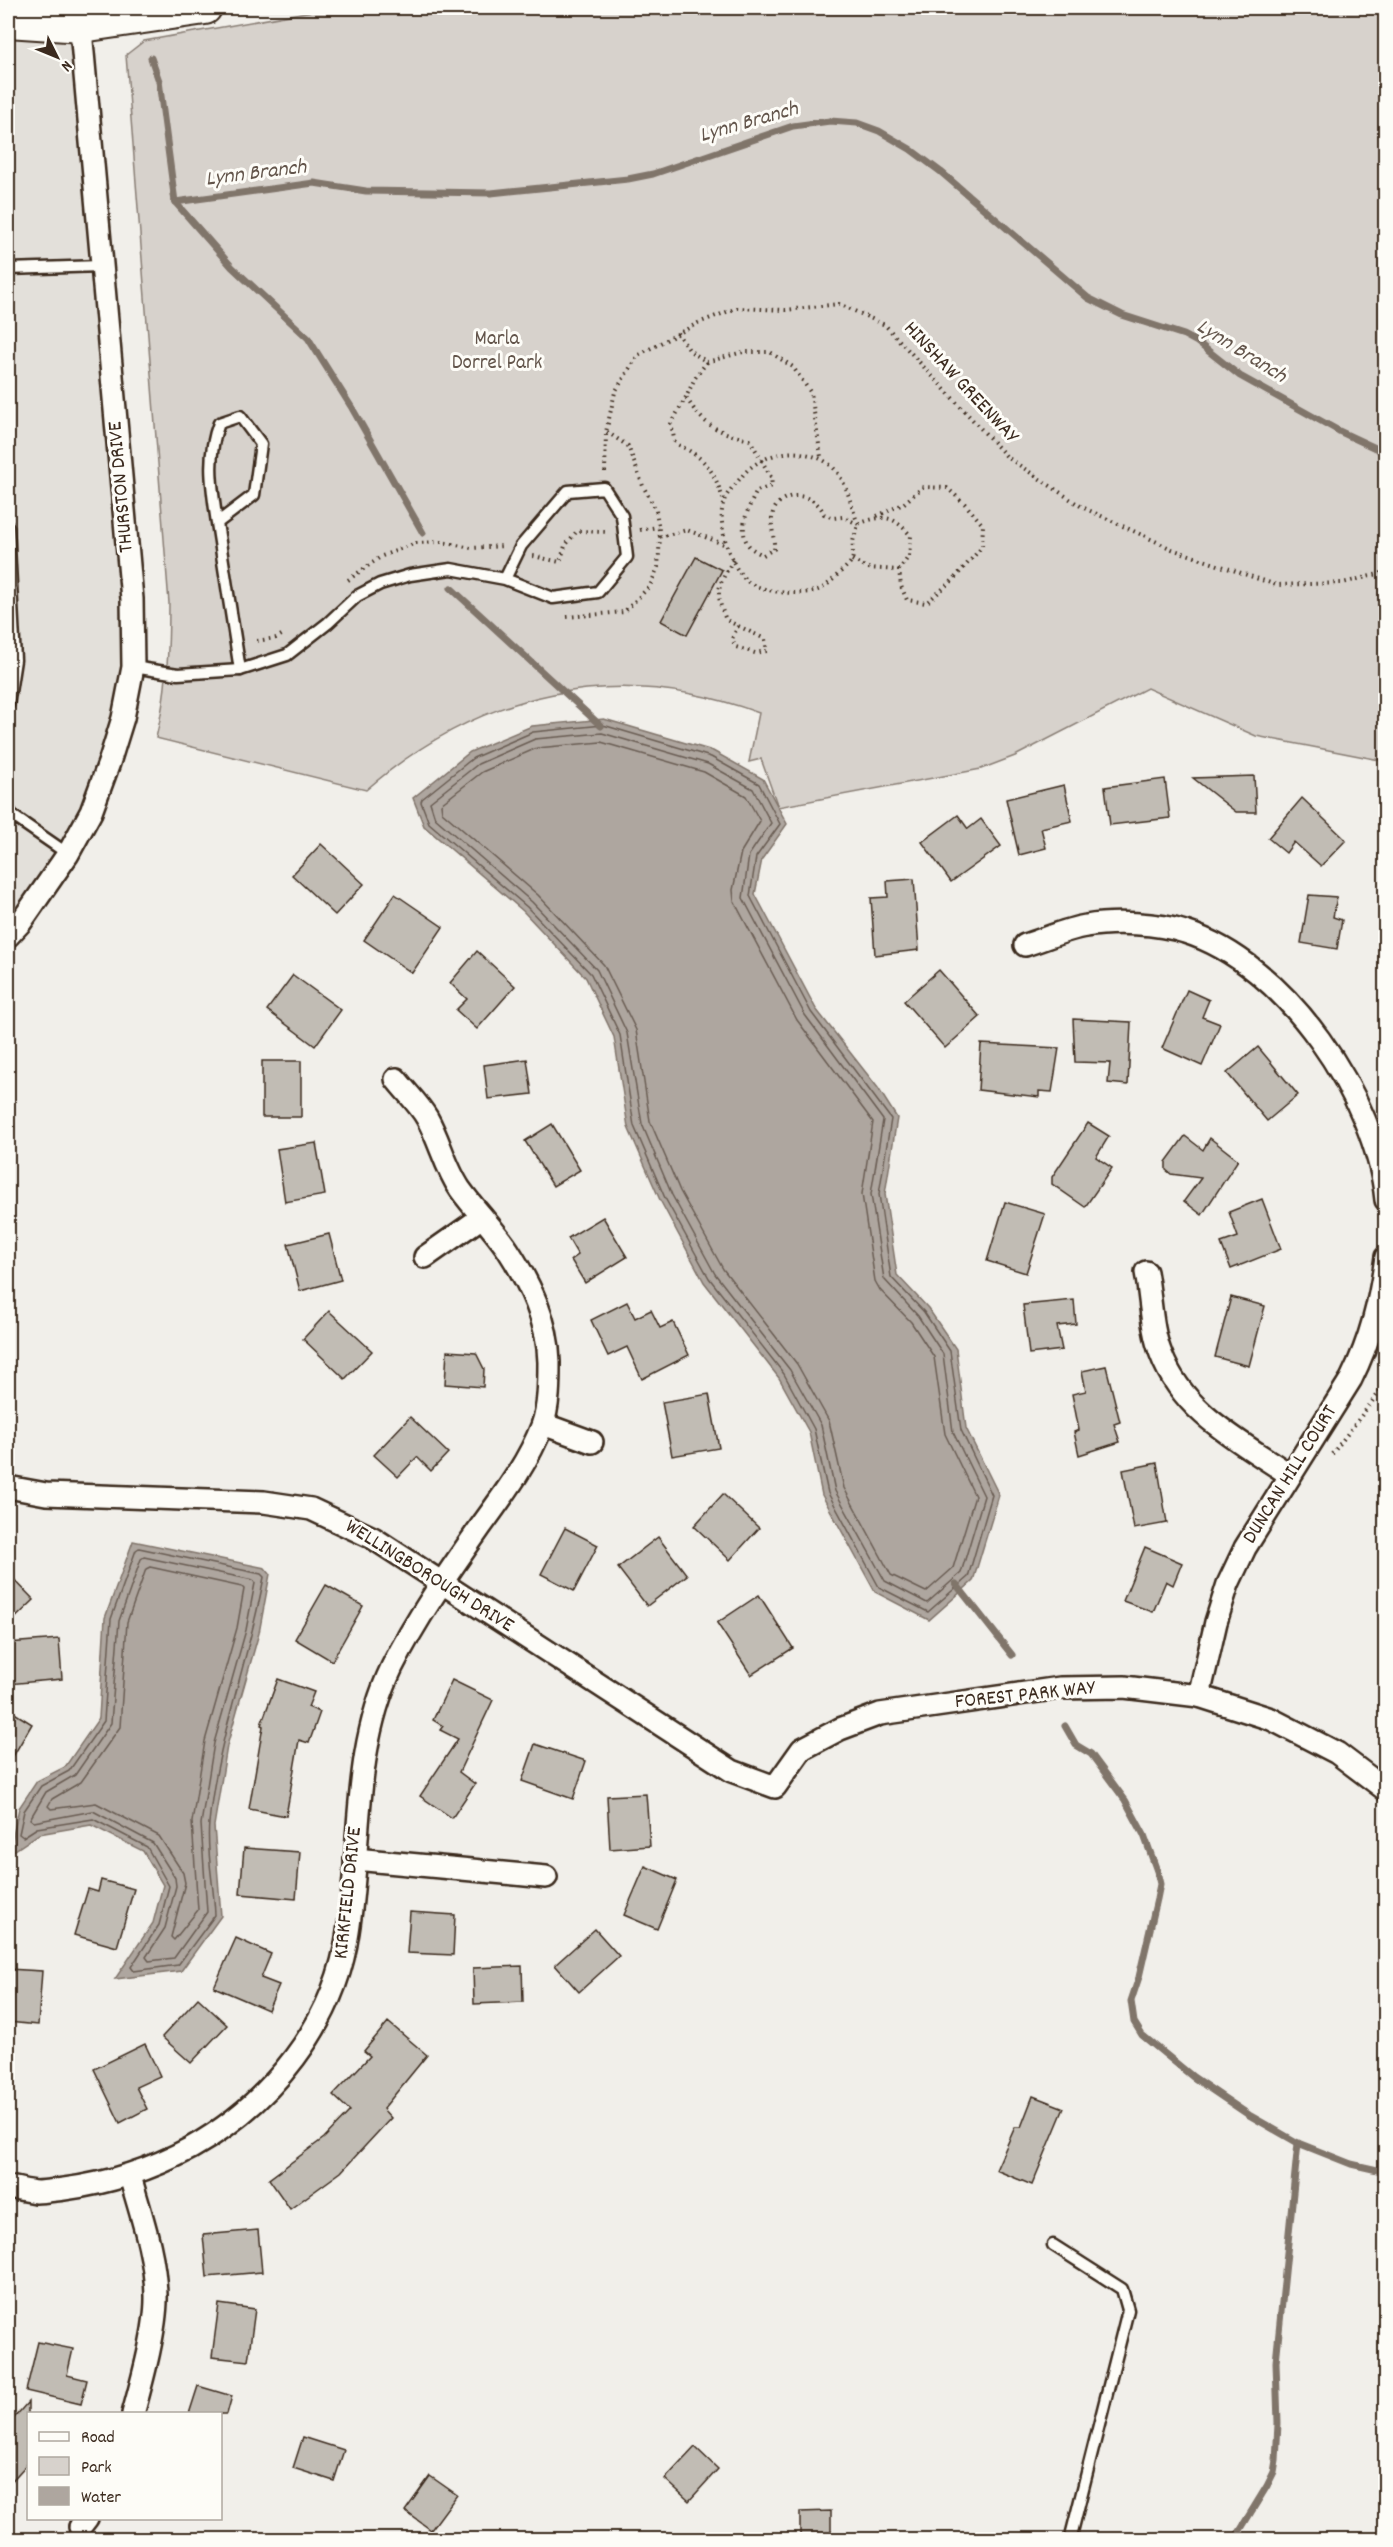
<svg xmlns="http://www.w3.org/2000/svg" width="1393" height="2547" viewBox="0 0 1393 2547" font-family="Dekko,sans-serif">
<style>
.built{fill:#e3e0da}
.green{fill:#d7d2cc;stroke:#897e75;stroke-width:1.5}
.water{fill:#aea69f;stroke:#80746b;stroke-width:1.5}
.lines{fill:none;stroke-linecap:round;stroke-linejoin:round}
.shore{stroke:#695c52;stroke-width:1.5}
.stream{stroke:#80746b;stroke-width:7}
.building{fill:#c1bcb4;stroke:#3b2a1e;stroke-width:1.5}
.lane-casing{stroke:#3b2a1e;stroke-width:15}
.street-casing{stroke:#3b2a1e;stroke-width:26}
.primary-casing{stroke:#3b2a1e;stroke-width:36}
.path{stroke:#3b2a1e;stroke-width:4;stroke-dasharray:1.5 4.5;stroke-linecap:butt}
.lane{stroke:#fdfcf7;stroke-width:10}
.street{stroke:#fdfcf7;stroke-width:21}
.primary{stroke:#fdfcf7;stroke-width:32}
.labels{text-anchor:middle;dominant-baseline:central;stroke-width:6;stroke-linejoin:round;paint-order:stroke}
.park-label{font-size:21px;fill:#62544a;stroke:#fdfcf7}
.street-label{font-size:21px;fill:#3b2a1e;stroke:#fdfcf7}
.water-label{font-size:22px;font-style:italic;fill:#63554b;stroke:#fdfcf7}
</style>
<rect width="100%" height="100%" fill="#f1efea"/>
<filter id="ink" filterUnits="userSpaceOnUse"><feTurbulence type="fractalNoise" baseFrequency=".0167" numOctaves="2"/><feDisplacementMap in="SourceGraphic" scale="12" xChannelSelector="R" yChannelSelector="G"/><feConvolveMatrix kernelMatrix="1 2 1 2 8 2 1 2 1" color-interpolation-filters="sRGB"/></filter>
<g filter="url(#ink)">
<path class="built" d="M8,21L82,26L133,667L91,812L8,936Z"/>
<path class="green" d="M329,8H1385V761L1256,736L1147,688L1015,756L981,769L778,807L761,759L749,762L759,713C615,660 480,691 366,790L156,738C167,693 169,649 169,603L126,55L144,41Z"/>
<g class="water">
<path d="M604,719L713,751L763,779L787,824L762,859L755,894L816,1009L878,1088L897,1118L885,1194L897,1275L928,1308L956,1349L966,1428L999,1495L973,1581L929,1620L875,1592L822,1495L809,1432L779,1378L704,1282L660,1200L628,1127L614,1037L586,978L523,911L424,826L413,798L470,752L532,726Z"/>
<path d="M133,1541L265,1568L270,1574L259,1633L227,1746L214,1826L221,1916L181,1971L115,1979L153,1923L163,1885L143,1851L91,1825L39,1834L9,1854L19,1808L37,1781L65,1767L99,1718L105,1618Z"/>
</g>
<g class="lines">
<g class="shore">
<path d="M603,725L711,757L759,784L780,824L756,857L750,896L811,1012L891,1119L879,1194L891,1277L924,1312L950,1351L961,1430L992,1495L968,1577L928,1612L879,1587L828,1493L814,1429L784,1374L709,1278L665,1198L634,1126L620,1035L591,974L527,907L429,823L421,802L422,799L473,758L533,732Z"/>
<path d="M602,733L708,764L753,789L771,823L749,855L743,898L805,1015L883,1120L871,1194L884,1279L918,1316L943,1354L953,1432L984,1496L961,1573L927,1603L885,1581L835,1491L821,1425L790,1370L715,1274L672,1195L642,1124L627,1033L597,970L532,902L435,818L430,802L478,764L535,739Z"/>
<path d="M601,742L704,772L746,796L760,821L741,852L733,890L734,901L797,1020L873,1122L862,1194L875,1281L880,1290L911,1322L934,1357L945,1434L975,1496L953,1568L926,1592L891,1575L844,1488L829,1421L797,1364L723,1269L680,1191L650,1121L636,1030L604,965L538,895L442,812L441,804L482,772L537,748Z"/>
<path d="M139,1548L261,1574L264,1577C249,1660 217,1739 209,1823C206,1853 214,1885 215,1915L178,1965L134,1971L131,1967L159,1925L169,1886L147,1847L93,1819L37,1828L23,1837L19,1834L24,1811L41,1786L69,1771L104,1721L111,1619L136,1550Z"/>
<path d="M144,1557L253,1580L255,1583L246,1630L214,1743L201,1824L207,1912L174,1958L149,1961L146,1957L165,1928L176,1886L175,1878L153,1843L93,1811L34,1822L30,1819L46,1792L75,1775L111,1723L119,1621L141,1559Z"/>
<path d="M150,1567L242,1587L244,1589L237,1628L205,1741L192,1822L198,1910L174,1940L171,1937L185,1883L183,1873L159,1836L96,1803L51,1809L48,1806L52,1799L81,1782L120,1727L127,1622L146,1569Z"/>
</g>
<g class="stream">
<path d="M151,58L159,81L175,202"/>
<path d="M175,202L314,183L366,191L491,193L628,179L653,174L793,126L830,121L857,123L879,131L910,149L941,172L1088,298L1122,315L1184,335L1197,342L1240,376L1339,431L1386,453"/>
<path d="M175,202L232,267L308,338L352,408L423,533"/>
<path d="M451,588L601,726"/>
<path d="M956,1584L1012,1655"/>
<path d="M1065,1726L1076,1745L1091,1754L1125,1800L1144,1835L1157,1871L1160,1884L1157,1899L1139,1977L1131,2001L1134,2022L1142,2035L1193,2077L1249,2115L1298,2143L1351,2164L1386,2172"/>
<path d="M1234,2540L1267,2486L1274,2472L1276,2460L1278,2424L1276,2362L1298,2143"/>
</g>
</g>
<g class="building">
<path d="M696,557L722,570L687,635L661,621Z"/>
<path d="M1254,776L1256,812H1236L1193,778Z"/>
<path d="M1165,779L1170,818L1110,825L1105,787Z"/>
<path d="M1064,785L1072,821L1041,828L1046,848L1019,855L1006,799Z"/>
<path d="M1302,798L1346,840L1321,866L1294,842L1286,853L1268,838Z"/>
<path d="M958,815L968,829L981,819L1001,846L951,882L922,842Z"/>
<path d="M321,844L364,884L335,915L292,875Z"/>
<path d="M914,879L919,950L875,955L871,898L888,897L887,881Z"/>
<path d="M395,894L443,927L412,973L364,940Z"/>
<path d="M1309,895L1337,897L1333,917L1342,920L1337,949L1301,943Z"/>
<path d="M477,951L515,986L477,1029L456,1010L467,999L450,983Z"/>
<path d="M939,970L980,1017L945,1048L904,1001Z"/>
<path d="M293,975L341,1010L315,1046L267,1010Z"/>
<path d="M1187,990L1209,1000L1202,1017L1220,1024L1202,1066L1162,1048Z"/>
<path d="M1073,1019L1131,1022L1128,1085L1108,1083L1110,1063L1075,1062Z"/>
<path d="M981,1044L1059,1048L1052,1092L1039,1091V1097L978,1090Z"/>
<path d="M1258,1047L1298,1095L1267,1121L1227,1073Z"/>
<path d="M527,1059L532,1094L488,1099L484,1065Z"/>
<rect x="262" y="1061" width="39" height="56"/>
<path d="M1088,1123L1109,1136L1096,1157L1112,1168L1085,1207L1052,1184V1177Z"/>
<path d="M552,1124L580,1170L553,1186L525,1141Z"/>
<path d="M1185,1136L1203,1150L1210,1138L1238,1160L1202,1215L1184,1201L1201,1178L1171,1174L1166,1170V1162Z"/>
<path d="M316,1143L325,1195L285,1202L277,1149Z"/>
<path d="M1262,1199L1281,1249L1231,1269L1221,1243L1238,1237L1229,1212Z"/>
<path d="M1005,1202L1045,1214L1026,1273L987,1261Z"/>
<path d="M603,1217L627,1257L585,1283L571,1260L578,1255L568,1238Z"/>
<path d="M329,1234L341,1280L300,1291L288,1244Z"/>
<path d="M1231,1297L1265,1306L1249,1366L1215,1357Z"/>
<path d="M1074,1300L1076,1324L1057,1326L1062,1350L1029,1354L1023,1305Z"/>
<path d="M627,1302L635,1318L651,1310L660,1328L673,1322L689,1355L642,1379L627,1347L608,1356L591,1320Z"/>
<path d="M329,1311L372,1351L345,1379L303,1339Z"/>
<path d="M447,1351L476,1353L484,1369L483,1387L445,1384Z"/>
<path d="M1106,1366L1120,1422L1114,1424L1120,1442L1079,1455L1074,1432L1079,1430L1072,1394L1086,1391L1082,1371Z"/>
<path d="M709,1394L719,1448L672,1456L662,1402Z"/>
<path d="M410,1417L448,1453L431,1471L417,1457L398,1477L374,1455Z"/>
<path d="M1157,1463L1167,1523L1134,1529L1123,1470Z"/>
<path d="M723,1494L759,1528L730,1560L694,1526Z"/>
<path d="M565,1528L598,1545L574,1591L541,1574Z"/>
<path d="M658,1537L687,1575L647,1606L618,1568Z"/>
<path d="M1145,1547L1182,1563L1173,1585L1166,1581L1153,1612L1123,1601Z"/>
<path d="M8,1573L34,1600L8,1625Z"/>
<path d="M326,1585L363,1606L332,1661L295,1639Z"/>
<path d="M759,1595L793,1648L751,1675L717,1623Z"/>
<path d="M59,1639L62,1679L8,1684V1643Z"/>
<path d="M278,1679L314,1692L308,1707L320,1712L309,1743L299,1740L286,1816L249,1809L263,1726L261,1725Z"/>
<path d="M452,1680L493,1700L459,1772L475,1784L452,1818L420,1796L458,1739L440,1730L443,1726L433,1720Z"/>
<path d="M8,1709L32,1724L8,1765Z"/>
<path d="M535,1744L586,1761L573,1799L522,1781Z"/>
<path d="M646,1794L650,1846L610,1849L607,1796Z"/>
<path d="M244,1848L300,1852L296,1899L240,1894Z"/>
<path d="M645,1866L677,1880L657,1929L624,1915Z"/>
<path d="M101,1880L134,1889L117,1947L74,1935L88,1889L98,1892Z"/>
<path d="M410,1912L455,1915L453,1955L407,1953Z"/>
<path d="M595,1929L619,1956L579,1992L555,1965Z"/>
<path d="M236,1938L271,1954L261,1978L279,1985L268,2010L214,1987Z"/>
<path d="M522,1966L523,2002L474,2004L473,1968Z"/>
<path d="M8,1969L42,1971L38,2025L8,2022Z"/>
<path d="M198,1998L227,2025L191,2063L162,2037Z"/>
<path d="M388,2022L427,2055L383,2109L391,2118L341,2172L290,2209L269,2179L324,2138L350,2111L333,2095L370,2056L364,2051Z"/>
<path d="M145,2044L160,2076L136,2087L147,2109L120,2123L94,2069Z"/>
<path d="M1033,2096L1064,2108L1032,2185L996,2170L1015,2127H1021Z"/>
<path d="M258,2230L262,2272L207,2277L203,2235Z"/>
<path d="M219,2304L255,2309L248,2361L212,2357Z"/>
<path d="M38,2342L73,2349L67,2375L87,2380L81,2404L26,2391Z"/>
<path d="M198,2386L232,2396L227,2414H189Z"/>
<path d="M28,2402V2463L8,2485V2425Z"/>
<path d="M303,2437L344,2450L334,2481L293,2468Z"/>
<path d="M695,2447L718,2469L689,2501L665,2479Z"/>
<path d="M430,2476L457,2495L431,2530L405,2511Z"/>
<path d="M831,2511V2540H800V2512Z"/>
</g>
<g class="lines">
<g class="lane-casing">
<g id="lane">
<path d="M8,269L101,266"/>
<path d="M217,523C212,488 206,457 219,423L240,416L261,444L254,495L217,523L240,670"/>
<path d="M8,527L15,660L8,705"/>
<path d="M133,667L178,674L240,670L287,655L328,623L357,596L380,584L410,575L451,569L505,579L553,598L598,592L627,557L622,516L604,488L568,491L521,546L505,579"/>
<path d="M8,809L13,816L68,854"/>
<path d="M1053,2245L1122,2289L1128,2310L1070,2540"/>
</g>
</g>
<g class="street-casing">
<g id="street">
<path d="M8,936L21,922L68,854L91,812L109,763L123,718L133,667L132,599L79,8"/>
<path d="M1025,945C1045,939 1066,929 1086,926C1114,921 1158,923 1185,932C1286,963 1376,1099 1386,1200"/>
<path d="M425,1257L482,1217"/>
<path d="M1146,1272C1151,1298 1151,1329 1161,1354C1183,1413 1240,1441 1290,1475"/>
<path d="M543,1424L592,1442"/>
<path d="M8,1487L46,1494L264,1502L311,1509L373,1538L732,1771L775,1787L802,1749L840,1729L880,1714L1060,1688L1124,1687L1199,1696L1271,1719L1337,1753L1386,1790"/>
<path d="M1199,1696L1216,1622L1228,1584L1245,1548L1351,1379C1371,1339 1380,1301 1386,1257"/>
<path d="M355,1859L546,1877"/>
<path d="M130,2176C141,2215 155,2254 156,2295C157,2327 142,2381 133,2414"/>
<path d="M8,2187C17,2188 26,2191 36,2192C45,2192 55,2190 64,2189C110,2183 150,2170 191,2148C271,2103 335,2024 348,1932C362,1842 352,1751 392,1667C416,1619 448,1573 479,1529C502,1497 528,1463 542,1426C549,1407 549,1382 549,1362C548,1321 530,1284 508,1250C494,1229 475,1210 460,1189C445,1167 440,1141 427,1118C419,1104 406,1092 396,1079"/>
<path d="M80,2527L87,2518"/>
</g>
</g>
<g class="primary-casing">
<path id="primary" d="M8,21L82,26L205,8"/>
</g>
<g class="path">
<path d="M677,333L690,351L707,362L743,352H770L793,367L811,393L821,457"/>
<path d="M707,362L695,378L686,397C703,426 718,432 750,440L771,477L772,486L757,491C749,506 736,531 750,547C753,550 759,553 763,555L774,549C775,537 768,519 775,508C786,488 817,495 824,514L833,518L843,517L858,524"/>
<path d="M686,397L671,424L675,443C705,458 713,468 723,499"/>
<path d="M607,432L628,446L643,486L656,510L660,537"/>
<path d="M605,472L606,432L615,392L638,355L698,323L737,308L786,310L839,304L885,325L1007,457L1082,507L1172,549L1276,585L1343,583L1386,572"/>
<path d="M858,524C845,489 845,460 800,453C781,450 755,460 743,475C737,483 727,492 724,501C716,522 730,567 747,581C763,593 800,596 818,590C826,587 833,580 839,573C843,570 850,564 852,560C854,555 852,547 853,542C854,536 857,530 858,524C884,514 893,515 911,536L909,556L899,570L901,586L907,600L926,603L952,581L982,547L983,525L965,504L947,488L923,487L903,504L877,516"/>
<path d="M640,530L658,527"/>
<path d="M533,556L560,562L565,546L577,531L609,532"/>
<path d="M733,560C718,587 714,590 726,620L765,639L767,651L755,653L736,647L732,639L738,626"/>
<path d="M852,560L867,568L899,570"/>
<path d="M348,580L382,556L416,543L442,542L471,548L504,546"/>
<path d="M567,617L624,612L650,586L658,567L660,537L687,530L726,545"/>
<path d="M257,641L276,638L285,633"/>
<path d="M1332,1454L1378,1394L1386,1379"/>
</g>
<use href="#lane" class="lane"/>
<use href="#street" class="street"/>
<use href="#primary" class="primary"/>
</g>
</g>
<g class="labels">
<g class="park-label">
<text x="497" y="340">Marla<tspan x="497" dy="24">Dorrel Park</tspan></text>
</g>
<g class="street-label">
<text transform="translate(960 383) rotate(47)">HINSHAW GREENWAY</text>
<text transform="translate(122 487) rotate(-95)">THURSTON DRIVE</text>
<text transform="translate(1291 1475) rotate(-58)">DUNCAN HILL COURT</text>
<text transform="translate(429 1577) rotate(32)">WELLINGBOROUGH DRIVE</text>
<text transform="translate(1025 1696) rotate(-6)">FOREST PARK WAY</text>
<text transform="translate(349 1893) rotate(-84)">KIRKFIELD DRIVE</text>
</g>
<g class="water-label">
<text transform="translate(749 123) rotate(-16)">Lynn Branch</text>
<text transform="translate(256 174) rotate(-7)">Lynn Branch</text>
<text transform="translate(1241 352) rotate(32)">Lynn Branch</text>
</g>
</g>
<rect width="1393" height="2547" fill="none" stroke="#fdfcf7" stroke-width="30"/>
<rect x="15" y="15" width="1363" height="2517" fill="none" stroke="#3b2a1e" stroke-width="2" filter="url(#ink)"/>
<rect x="27" y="2412" width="195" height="108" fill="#fdfcf7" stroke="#afa8a0" stroke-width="1.5"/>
<rect x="39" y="2432" width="30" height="9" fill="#fdfcf7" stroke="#afa8a0" stroke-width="1.5"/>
<text x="81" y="2442" font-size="18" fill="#3b2a1e">Road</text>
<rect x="39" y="2457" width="30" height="18" fill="#d7d2cc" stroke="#afa8a0" stroke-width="1.5"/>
<text x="81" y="2472" font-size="18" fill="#3b2a1e">Park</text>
<rect x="39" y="2487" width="30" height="18" fill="#aea69f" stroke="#afa8a0" stroke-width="1.5"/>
<text x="81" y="2502" font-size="18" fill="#3b2a1e">Water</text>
<g transform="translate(57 57) rotate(133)" stroke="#fdfcf7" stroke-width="4.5" paint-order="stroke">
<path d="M0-4.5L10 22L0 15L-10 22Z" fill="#3b2a1e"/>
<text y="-9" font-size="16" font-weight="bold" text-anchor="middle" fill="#3b2a1e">N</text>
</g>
</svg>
